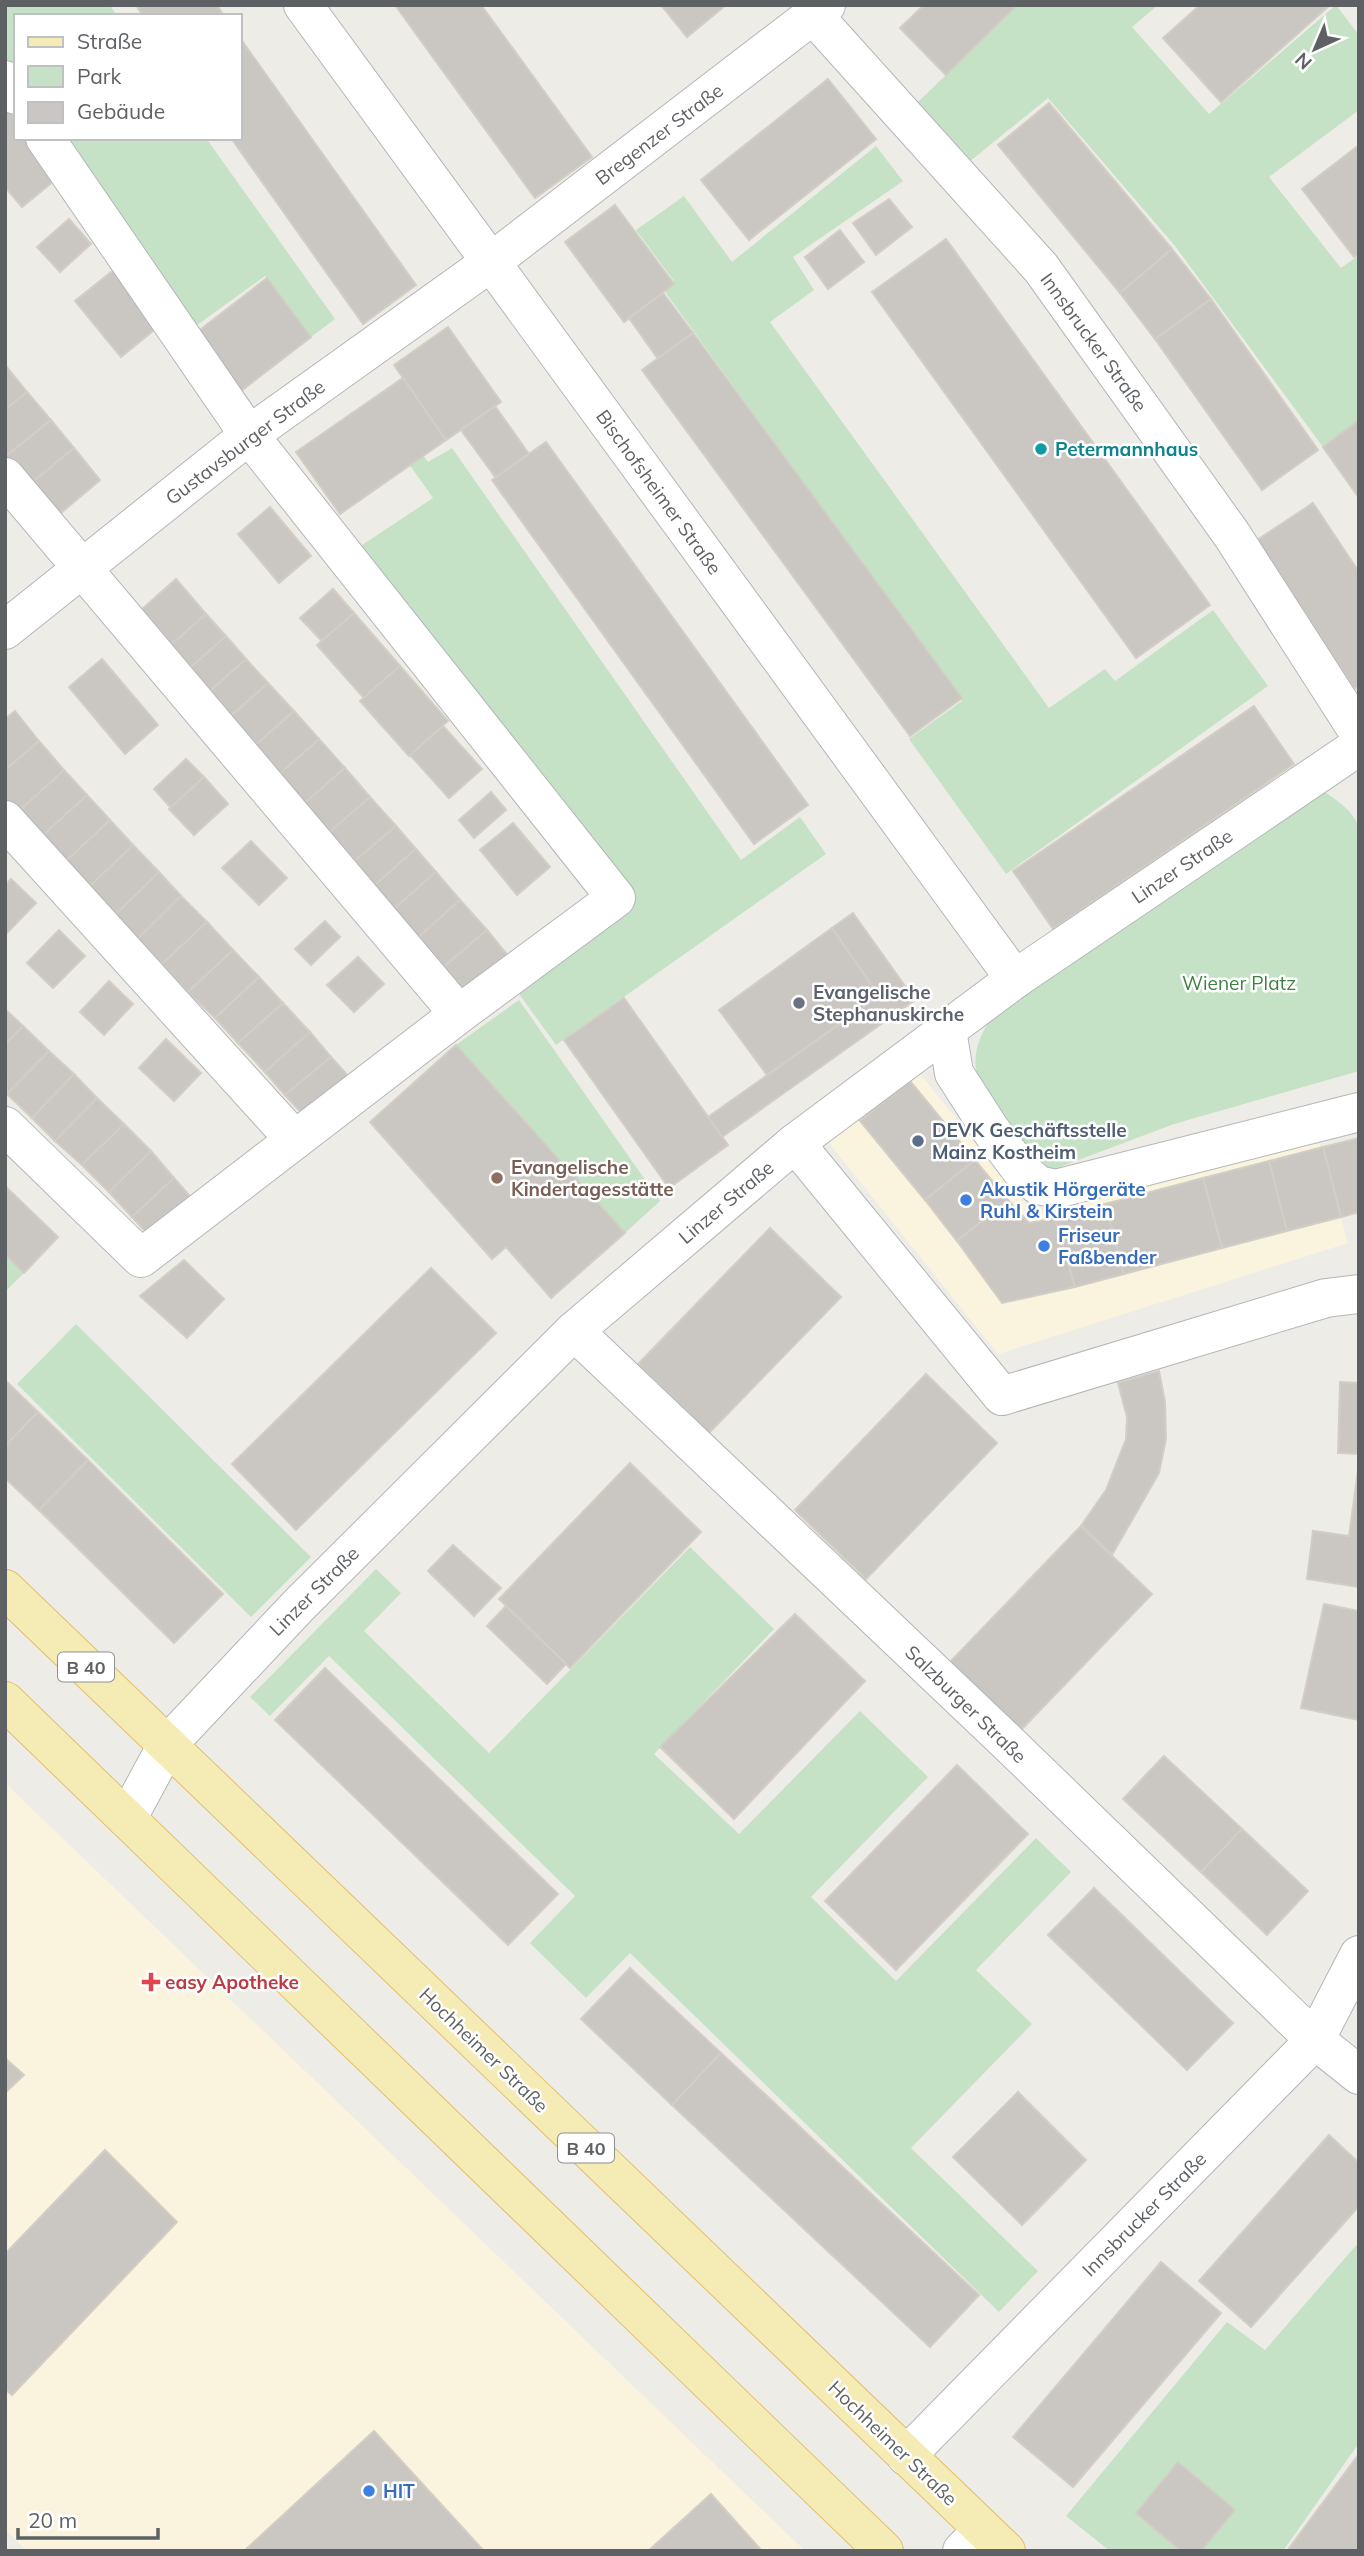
<svg xmlns="http://www.w3.org/2000/svg" width="1364" height="2556" viewBox="0 0 1364 2556" font-family="Mulish,sans-serif">
<style>
.commercial{fill:#faf4df}
.green{fill:#c6e2c6}
.building{fill:#cac7c2;stroke:#d2cec5;stroke-width:2}
.lines{fill:none;stroke-linecap:round;stroke-linejoin:round}
.minor-casing{stroke:#b3b6b9;stroke-width:40}
.major-casing{stroke:#e0c06d;stroke-width:40}
.minor{stroke:#fff;stroke-width:38}
.major{stroke:#f5ebb4;stroke-width:38}
.culture-dot{fill:#0f9aa8;stroke:#fff;stroke-width:2.5}
.worship-dot{fill:#6b7280;stroke:#fff;stroke-width:2.5}
.service-dot{fill:#5c6f8a;stroke:#fff;stroke-width:2.5}
.education-dot{fill:#8d6e63;stroke:#fff;stroke-width:2.5}
.shop-dot{fill:#3f7fe0;stroke:#fff;stroke-width:2.5}
.health-dot{fill:#e0444e;stroke:#fff;stroke-width:2.5}
.labels{text-anchor:middle;dominant-baseline:central;stroke-width:5;stroke-linejoin:round;paint-order:stroke}
.shield{fill:#fff;stroke:#8e9092;stroke-width:2}
.shield-label{font-size:18px;font-weight:bold;fill:#5e6164}
.street-label{font-size:19px;fill:#5e6164;stroke:#fff}
.culture-label{font-size:19px;font-weight:bold;fill:#0d838f;stroke:#fff;text-anchor:start}
.park-label{font-size:19px;fill:#408143;stroke:#fff}
.worship-label{font-size:19px;font-weight:bold;fill:#5b616d;stroke:#fff;text-anchor:start}
.service-label{font-size:19px;font-weight:bold;fill:#4e5e75;stroke:#fff;text-anchor:start}
.education-label{font-size:19px;font-weight:bold;fill:#785e54;stroke:#fff;text-anchor:start}
.shop-label{font-size:19px;font-weight:bold;fill:#366cbe;stroke:#fff;text-anchor:start}
.health-label{font-size:19px;font-weight:bold;fill:#be3a42;stroke:#fff;text-anchor:start}
</style>
<rect width="100%" height="100%" fill="#eeece6"/>
<g class="commercial">
<path d="M916,1069L1033,1213L1319,1141L1348,1243L998,1354L825,1138Z"/>
<path d="M5,1783L805,2551H27L5,2529Z"/>
</g>
<g class="green">
<path d="M5,5H110L117,16H16V72L5,57Z"/>
<path d="M1018,5H1158L1132,27L1209,114L1336,5L1359,35V110L1269,177L1341,268L1359,255V420L1323,447L1175,246L1048,98L969,162L917,103Z"/>
<path d="M62,138H206L335,319L311,337L265,276L193,328Z"/>
<path d="M876,146L903,181L793,257L814,290L770,322L1049,708L1105,669L1115,681L1213,610L1268,686L1006,874L909,739L962,701L663,289L674,281L636,230L684,196L732,262Z"/>
<path d="M387,403L428,462L452,448L741,860L800,817L826,854L556,1045L509,980L625,898L356,549L433,498L373,413Z"/>
<path d="M1315,786C1331,796 1352,808 1359,827V1071L1174,1124L1044,1173C1031,1156 978,1086 976,1069C973,1051 981,1033 991,1019Z"/>
<path d="M519,1000L660,1201L625,1233L456,1045Z"/>
<path d="M5,1254L24,1273L5,1292Z"/>
<path d="M76,1324L311,1557L251,1617L17,1384Z"/>
<path d="M690,1547L774,1629L654,1754L739,1834L860,1711L928,1777L811,1897L896,1981L1036,1838L1071,1872L976,1970L1032,2024L911,2148L1038,2271L999,2312L630,1953L586,1998L530,1943L575,1896L329,1656L270,1716L250,1697L376,1569L401,1593L364,1631L489,1753Z"/>
<path d="M1359,2242V2443L1283,2551H1110L1066,2516L1227,2322L1265,2350Z"/>
</g>
<g class="building">
<path d="M136,5H217L224,16H143Z"/>
<path d="M395,5H481L592,157L535,198Z"/>
<path d="M661,5H726L687,37Z"/>
<path d="M924,5H1017L946,75L900,28Z"/>
<path d="M1200,5H1330L1221,102L1163,38Z"/>
<path d="M240,38L416,285L363,324L231,138H240Z"/>
<path d="M828,79L876,139L749,240L701,180Z"/>
<path d="M5,98L16,110V138H31L61,175L22,207L5,187Z"/>
<path d="M1049,103L1172,249L1120,293L998,145Z"/>
<path d="M1359,145V254L1354,257L1302,189Z"/>
<path d="M889,199L912,227L876,255L853,223Z"/>
<path d="M615,205L674,284L624,322L565,242Z"/>
<path d="M69,219L91,244L60,272L37,247Z"/>
<path d="M840,230L864,262L828,289L805,257Z"/>
<path d="M946,239L1210,605L1136,658L872,292Z"/>
<path d="M1172,249L1211,299L1155,339L1120,293Z"/>
<path d="M115,269L160,325L121,357L75,301Z"/>
<path d="M267,278L311,337L241,391L196,333Z"/>
<path d="M663,293L693,333L658,359L629,318Z"/>
<path d="M1211,299L1318,450L1262,490L1155,339Z"/>
<path d="M448,327L501,402L446,440L394,365Z"/>
<path d="M693,333L962,698L910,736L642,370Z"/>
<path d="M6,366L27,392L5,410V367Z"/>
<path d="M403,378L446,440L340,514L296,452Z"/>
<path d="M27,392L51,420L5,457V410Z"/>
<path d="M495,406L529,454L496,478L461,430Z"/>
<path d="M51,420L74,448L29,485L5,457Z"/>
<path d="M1359,420V498L1323,447Z"/>
<path d="M546,442L808,805L754,844L492,480Z"/>
<path d="M74,448L100,480L55,518L29,485Z"/>
<path d="M1313,503L1359,572V686L1354,689L1257,540Z"/>
<path d="M270,507L311,556L279,583L238,534Z"/>
<path d="M176,579L206,614L162,653L132,618Z"/>
<path d="M333,589L354,613L322,641L300,618Z"/>
<path d="M354,613L400,666L364,698L317,645Z"/>
<path d="M206,614L226,636L182,675L162,653Z"/>
<path d="M226,636L246,659L202,698L182,675Z"/>
<path d="M102,659L158,725L125,754L69,687Z"/>
<path d="M246,659L268,683L224,722L202,698Z"/>
<path d="M400,666L448,721L409,756L360,701Z"/>
<path d="M268,683L294,711L249,751L224,722Z"/>
<path d="M1254,706L1294,764L1053,929L1013,871Z"/>
<path d="M15,711L39,741L5,770V719Z"/>
<path d="M294,711L319,739L275,778L249,751Z"/>
<path d="M443,726L482,769L449,798L410,755Z"/>
<path d="M319,739L345,768L300,807L275,778Z"/>
<path d="M39,741L64,770L18,812L5,798V770Z"/>
<path d="M186,759L204,777L171,808L154,789Z"/>
<path d="M345,768L370,797L325,836L300,807Z"/>
<path d="M64,770L87,795L41,837L18,812Z"/>
<path d="M204,777L228,804L194,835L169,809Z"/>
<path d="M491,792L506,810L474,838L459,820Z"/>
<path d="M87,795L110,820L64,863L41,837Z"/>
<path d="M370,797L396,826L350,865L325,836Z"/>
<path d="M110,820L133,845L88,888L64,863Z"/>
<path d="M513,823L550,867L517,895L480,850Z"/>
<path d="M396,826L416,849L370,889L350,865Z"/>
<path d="M251,841L287,878L259,905L222,868Z"/>
<path d="M133,845L159,872L114,916L88,888Z"/>
<path d="M416,849L436,872L390,912L370,889Z"/>
<path d="M159,872L181,896L137,939L114,916Z"/>
<path d="M436,872L460,900L414,941L390,912Z"/>
<path d="M11,879L36,903L5,935V885Z"/>
<path d="M181,896L207,922L162,964L137,939Z"/>
<path d="M460,900L487,930L440,970L414,941Z"/>
<path d="M853,913L915,1000L722,1137L708,1117L879,996L832,928Z"/>
<path d="M325,921L340,937L311,965L295,949Z"/>
<path d="M207,922L233,950L188,992L162,964Z"/>
<path d="M832,928L879,996L767,1075L719,1010Z"/>
<path d="M59,930L85,956L53,988L27,963Z"/>
<path d="M487,930L514,963L467,1003L440,970Z"/>
<path d="M233,950L259,977L215,1018L188,992Z"/>
<path d="M358,957L384,984L354,1012L327,985Z"/>
<path d="M259,977L283,1003L238,1043L215,1018Z"/>
<path d="M109,981L133,1004L104,1035L80,1012Z"/>
<path d="M624,998L728,1145L669,1188L564,1040Z"/>
<path d="M283,1003L310,1032L265,1072L238,1043Z"/>
<path d="M5,1009L23,1026L5,1044Z"/>
<path d="M23,1026L49,1051L7,1094L5,1044Z"/>
<path d="M310,1032L331,1057L285,1095L265,1072Z"/>
<path d="M166,1039L201,1073L174,1101L139,1068Z"/>
<path d="M456,1045L625,1233L551,1298L506,1247L492,1259L370,1122Z"/>
<path d="M49,1051L74,1074L32,1118L7,1094Z"/>
<path d="M331,1057L350,1078L305,1117L285,1095Z"/>
<path d="M74,1074L97,1098L55,1141L32,1118Z"/>
<path d="M910,1081L975,1160L925,1200L860,1121Z"/>
<path d="M97,1098L124,1124L82,1165L55,1141Z"/>
<path d="M124,1124L151,1151L109,1192L82,1165Z"/>
<path d="M1359,1138V1212L1341,1217L1323,1147Z"/>
<path d="M1323,1147L1341,1217L1287,1231L1269,1161Z"/>
<path d="M151,1151L174,1178L132,1217L109,1192Z"/>
<path d="M975,1160L1008,1200L957,1241L925,1200Z"/>
<path d="M1269,1161L1287,1231L1222,1248L1203,1178Z"/>
<path d="M174,1178L194,1201L152,1239L132,1217Z"/>
<path d="M1203,1178L1222,1248L1124,1274L1105,1204Z"/>
<path d="M5,1186L58,1237L24,1273L5,1254Z"/>
<path d="M1008,1200L1029,1223L1055,1218L1075,1287L1002,1303L957,1241Z"/>
<path d="M1105,1204L1124,1274L1075,1287L1055,1218Z"/>
<path d="M770,1228L841,1297L709,1433L638,1364Z"/>
<path d="M184,1260L224,1299L187,1338L140,1296Z"/>
<path d="M431,1268L496,1333L296,1530L232,1464Z"/>
<path d="M1159,1371L1165,1402L1166,1439L1159,1473L1112,1555L1081,1526L1106,1490L1126,1439L1127,1417L1118,1383Z"/>
<path d="M926,1374L997,1443L866,1579L795,1510Z"/>
<path d="M5,1380L38,1412L5,1446Z"/>
<path d="M1340,1382L1359,1383V1454L1338,1453Z"/>
<path d="M38,1412L88,1460L39,1510L5,1478V1446Z"/>
<path d="M88,1460L223,1594L174,1643L39,1510Z"/>
<path d="M630,1463L701,1532L570,1668L499,1599Z"/>
<path d="M1358,1470L1359,1587L1307,1579L1313,1531L1349,1536Z"/>
<path d="M1081,1526L1152,1594L1021,1730L950,1662Z"/>
<path d="M453,1545L501,1588L474,1616L428,1571Z"/>
<path d="M1324,1604L1359,1611V1720L1301,1708Z"/>
<path d="M506,1606L566,1664L547,1684L487,1626Z"/>
<path d="M795,1614L865,1681L734,1819L660,1747Z"/>
<path d="M325,1668L558,1894L508,1945L275,1720Z"/>
<path d="M1164,1756L1242,1829L1201,1872L1123,1799Z"/>
<path d="M957,1765L1028,1834L896,1970L825,1901Z"/>
<path d="M1242,1829L1308,1891L1267,1935L1201,1872Z"/>
<path d="M1094,1888L1233,2023L1187,2070L1048,1935Z"/>
<path d="M630,1968L721,2053L672,2105L581,2019Z"/>
<path d="M721,2053L979,2295L930,2347L672,2105Z"/>
<path d="M5,2058L24,2075L5,2093Z"/>
<path d="M1018,2092L1086,2160L1022,2225L953,2157Z"/>
<path d="M1329,2135L1359,2163V2206L1251,2327L1199,2281Z"/>
<path d="M105,2150L177,2222L12,2395L5,2389V2254Z"/>
<path d="M1161,2262L1221,2313L1073,2487L1013,2437Z"/>
<path d="M374,2431L484,2551H244Z"/>
<path d="M1359,2454V2551H1287Z"/>
<path d="M1178,2462L1235,2510L1201,2551H1181L1136,2513Z"/>
<path d="M711,2494L762,2551H648Z"/>
</g>
<g class="lines">
<g class="minor-casing">
<g id="minor">
<path d="M303,5L1015,979"/>
<path d="M814,16L1041,268L1232,535L1359,733"/>
<path d="M5,80L16,95"/>
<path d="M5,477L459,1014"/>
<path d="M5,630L249,435L491,262L826,5"/>
<path d="M5,820L295,1140"/>
<path d="M947,1030L954,1073L990,1129L1021,1170L1038,1185L1056,1189L1359,1112"/>
<path d="M5,1126L141,1258L459,1014L616,898L249,435L45,138"/>
<path d="M795,1143L1002,1396L1326,1298L1359,1294"/>
<path d="M574,1331L1006,1741L1315,2040L1359,2075"/>
<path d="M127,1819L167,1745L299,1605L574,1331L795,1143L1015,979L1359,746"/>
<path d="M906,2456L1315,2040L1359,1955"/>
<path d="M962,2551L983,2530"/>
</g>
</g>
<g class="major-casing">
<g id="major">
<path d="M5,1589L1006,2551"/>
<path d="M5,1701L884,2551"/>
</g>
</g>
<use href="#minor" class="minor"/>
<use href="#major" class="major"/>
</g>
<circle class="culture-dot" cx="1041" cy="449" r="7"/>
<circle class="worship-dot" cx="799" cy="1003" r="7"/>
<circle class="service-dot" cx="918" cy="1141" r="7"/>
<circle class="education-dot" cx="497" cy="1178" r="7"/>
<g class="shop-dot">
<circle cx="966" cy="1200" r="7"/>
<circle cx="1044" cy="1246" r="7"/>
<circle cx="369" cy="2491" r="7"/>
</g>
<path class="health-dot" d="M147.5 1971.5h7v7h7v7h-7v7h-7v-7h-7v-7h7z"/>
<g class="labels">
<g class="shield">
<rect x="58" y="1652.5" width="56" height="29" rx="5"/>
<rect x="558" y="2133.5" width="56" height="29" rx="5"/>
</g>
<g class="shield-label">
<text x="86" y="1667">B 40</text>
<text x="586" y="2148">B 40</text>
</g>
<g class="street-label">
<text transform="translate(659 134) rotate(-37)">Bregenzer Straße</text>
<text transform="translate(1094 342) rotate(54)">Innsbrucker Straße</text>
<text transform="translate(245 442) rotate(-37)">Gustavsburger Straße</text>
<text transform="translate(659 492) rotate(54)">Bischofsheimer Straße</text>
<text transform="translate(1182 866) rotate(-34)">Linzer Straße</text>
<text transform="translate(726 1202) rotate(-40)">Linzer Straße</text>
<text transform="translate(314 1591) rotate(-45)">Linzer Straße</text>
<text transform="translate(966 1704) rotate(44)">Salzburger Straße</text>
<text transform="translate(484 2050) rotate(44)">Hochheimer Straße</text>
<text transform="translate(1144 2214) rotate(-45)">Innsbrucker Straße</text>
<text transform="translate(893 2443) rotate(44)">Hochheimer Straße</text>
</g>
<g class="culture-label">
<text x="1055" y="449">Petermannhaus</text>
</g>
<g class="park-label">
<text x="1239" y="983">Wiener Platz</text>
</g>
<g class="worship-label">
<text x="813" y="992">Evangelische<tspan x="813" dy="22">Stephanuskirche</tspan></text>
</g>
<g class="service-label">
<text x="932" y="1130">DEVK Geschäftsstelle<tspan x="932" dy="22">Mainz Kostheim</tspan></text>
</g>
<g class="education-label">
<text x="511" y="1167">Evangelische<tspan x="511" dy="22">Kindertagesstätte</tspan></text>
</g>
<g class="shop-label">
<text x="980" y="1189">Akustik Hörgeräte<tspan x="980" dy="22">Ruhl &amp; Kirstein</tspan></text>
<text x="1058" y="1235">Friseur<tspan x="1058" dy="22">Faßbender</tspan></text>
<text x="383" y="2491">HIT</text>
</g>
<g class="health-label">
<text x="165" y="1982">easy Apotheke</text>
</g>
</g>
<rect width="1364" height="2556" fill="none" stroke="#5e6164" stroke-width="14"/>
<rect x="14" y="14" width="228" height="126" fill="#ffffff" stroke="#bfc0c1" stroke-width="2"/>
<rect x="28" y="37" width="35" height="10" fill="#f5ebb4" stroke="#bfc0c1" stroke-width="2"/>
<text x="77" y="49" font-size="21" fill="#5e6164">Straße</text>
<rect x="28" y="66" width="35" height="21" fill="#c6e2c6" stroke="#bfc0c1" stroke-width="2"/>
<text x="77" y="84" font-size="21" fill="#5e6164">Park</text>
<rect x="28" y="102" width="35" height="21" fill="#cac7c2" stroke="#bfc0c1" stroke-width="2"/>
<text x="77" y="119" font-size="21" fill="#5e6164">Gebäude</text>
<g transform="translate(1315 49) rotate(224)" stroke="#ffffff" stroke-width="5" paint-order="stroke">
<path d="M0-5L12 26L0 18L-12 26Z" fill="#5e6164"/>
<text y="-10" font-size="19" font-weight="bold" text-anchor="middle" fill="#5e6164">N</text>
</g>
<path d="M18 2528v10h140v-10" fill="none" stroke="#5e6164" stroke-width="3.5"/>
<text x="28" y="2528" font-size="21" fill="#5e6164" stroke="#ffffff" stroke-width="5" paint-order="stroke">20 m</text>
</svg>
